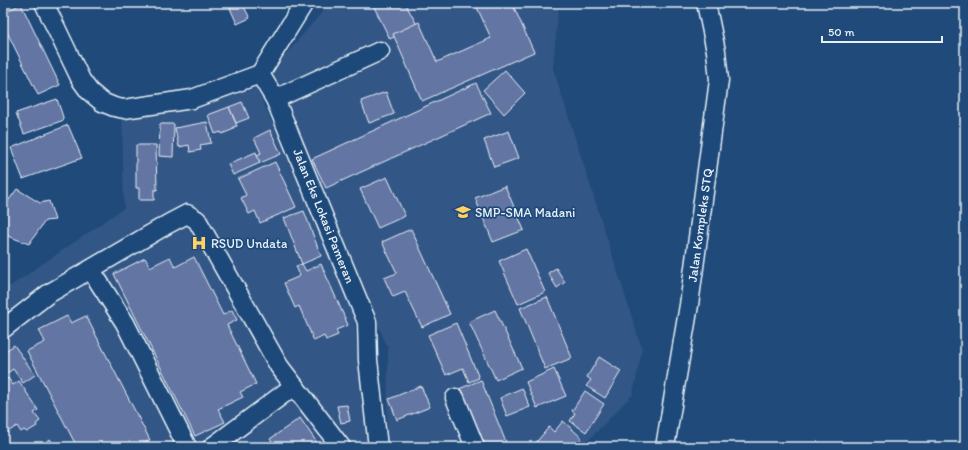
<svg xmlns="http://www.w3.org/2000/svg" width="968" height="450" viewBox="0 0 968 450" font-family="Itim,sans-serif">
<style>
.built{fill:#335786}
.building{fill:#6374a3;stroke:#e8f1f8}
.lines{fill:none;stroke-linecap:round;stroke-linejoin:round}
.minor-casing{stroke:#e8f1f8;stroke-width:21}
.minor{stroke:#1f4a7a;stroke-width:18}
.labels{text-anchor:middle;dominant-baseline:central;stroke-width:3.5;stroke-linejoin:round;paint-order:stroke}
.poi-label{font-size:13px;fill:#e8f1f8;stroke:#1f4a7a;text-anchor:start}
.street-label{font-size:13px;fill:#e8f1f8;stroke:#1f4a7a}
</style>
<rect width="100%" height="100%" fill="#1f4a7a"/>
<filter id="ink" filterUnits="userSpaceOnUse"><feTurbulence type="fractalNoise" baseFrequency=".025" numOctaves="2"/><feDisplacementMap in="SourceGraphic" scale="8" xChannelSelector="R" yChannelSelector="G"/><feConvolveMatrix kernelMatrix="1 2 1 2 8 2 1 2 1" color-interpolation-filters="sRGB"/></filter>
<g filter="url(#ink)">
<g class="built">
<path d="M330,3H559L553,68L642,349L633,394L582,447H387L388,348L267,76Z"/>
<path d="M256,88L305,193L354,316L359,372L373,447H3V278L9,287L124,208L122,113L191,106Z"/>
</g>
<g class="building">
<path d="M242,3L250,18L237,24L230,8Z"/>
<path d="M372,3H405L417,25L390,39Z"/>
<path d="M475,3H512L534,52L422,101L393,34L419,22L437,62L491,38Z"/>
<path d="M21,4L60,85L38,95L3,24V13Z"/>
<path d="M505,70L525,93L504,114L483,90Z"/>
<path d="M476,83L491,113L326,188L312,159Z"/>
<path d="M386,92L394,114L369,123L361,101Z"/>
<path d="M57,99L64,120L24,134L16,113Z"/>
<path d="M242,102L249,118L236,123L229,107Z"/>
<path d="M229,107L237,126L233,127L234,129L222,134L221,132L215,134L208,115Z"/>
<path d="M207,122L211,143L200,145L201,150L190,152L189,145L179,147L175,128Z"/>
<path d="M160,124H174L173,157L159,156Z"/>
<path d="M68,125L82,158L23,179L11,148Z"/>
<path d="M270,130L281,154L260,163L257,155L261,153L254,138Z"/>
<path d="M509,131L519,158L494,167L484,140Z"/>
<path d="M136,145H156L157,190H154V200H139V188H136Z"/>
<path d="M256,152L260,163L233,175L228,164Z"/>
<path d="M275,162L296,207L260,223L255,211L249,214L241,198L246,195L238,179Z"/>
<path d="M387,177L405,216L378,228L360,189Z"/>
<path d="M505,186L524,230L493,242L475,198Z"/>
<path d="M17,189L40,203L49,201L55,220L45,221L29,244L8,236H3V208Z"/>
<path d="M304,211L321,256L302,264L284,218Z"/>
<path d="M411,229L450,314L422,327L405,292L393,297L384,278L397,273L382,242Z"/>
<path d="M526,249L545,292L518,304L499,261Z"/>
<path d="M170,257L175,267L194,257L223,315L232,310L237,320L227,325L256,384L240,392L243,397L218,409L225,422L195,436L114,274L145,258L150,267Z"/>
<path d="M302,264L306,271L321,264L348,325L336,330L338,335L326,340L324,336L314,341L299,306L295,308L284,283L300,276L296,266Z"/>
<path d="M556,268L565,282L557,288L548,273Z"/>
<path d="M547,297L572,358L545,369L520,308Z"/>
<path d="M495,310L522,368L496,380L469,322Z"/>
<path d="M67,316L71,323L86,316L150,440L137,447H77L27,351L45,342L39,330Z"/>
<path d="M456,323L479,378L469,382L463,368L446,375L428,335Z"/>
<path d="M14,345L35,375L23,383L13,369L3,376V353Z"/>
<path d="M599,357L621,371L605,398L586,386L591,380L587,377Z"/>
<path d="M554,369L566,396L537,408L526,382Z"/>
<path d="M8,378L13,385L19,381L38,410L34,413L40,421L36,424L37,426L27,432L24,430L21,432L17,426L6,433L3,430V382Z"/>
<path d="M481,380L507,445L502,447H477L454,391Z"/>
<path d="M421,386L430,407L397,420L389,399Z"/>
<path d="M522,388L530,407L507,416L500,398Z"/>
<path d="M585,391L604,404L586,432L570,421L575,413L572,411Z"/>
<path d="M347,405L350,421L341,423L337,406Z"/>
<path d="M300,418L320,447H266L273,443L270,439Z"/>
<path d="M563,421L582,438L574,447H536L534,445L549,427L554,432Z"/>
<path d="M50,439L56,447H39Z"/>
</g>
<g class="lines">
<g class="minor-casing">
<g id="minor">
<path d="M44,3L81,80L89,91L102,102L114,107L124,109L192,99L260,74"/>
<path d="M260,74L275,99L367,322L368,360L378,447"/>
<path d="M260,74L304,3"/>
<path d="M275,99L380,51"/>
<path d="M91,270L125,323L187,447"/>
<path d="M3,329L48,294L168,224L187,214L197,220L279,366L341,447"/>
<path d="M455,398L475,447"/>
<path d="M212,447L294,386"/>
<path d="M665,447L689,305L719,80L716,51L706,3"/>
</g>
</g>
<use href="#minor" class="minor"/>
</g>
</g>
<defs>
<g id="school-bare" transform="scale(1.2)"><path d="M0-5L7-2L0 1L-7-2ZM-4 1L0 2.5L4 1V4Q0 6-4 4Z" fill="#ffd166" stroke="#1f4a7a" stroke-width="2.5" paint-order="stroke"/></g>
<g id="hospital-bare" transform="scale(1.2)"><path d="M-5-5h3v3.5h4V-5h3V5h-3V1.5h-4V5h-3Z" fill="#ffd166" stroke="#1f4a7a" stroke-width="2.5" paint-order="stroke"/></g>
</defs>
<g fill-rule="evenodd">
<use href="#school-bare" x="463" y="212"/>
<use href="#hospital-bare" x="199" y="243"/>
</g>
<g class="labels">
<g class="poi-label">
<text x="475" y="212">SMP-SMA Madani</text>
<text x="211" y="243">RSUD Undata</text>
</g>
<g class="street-label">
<text transform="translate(324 216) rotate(68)">Jalan Eks Lokasi Pameran</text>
<text transform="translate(700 225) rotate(-82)">Jalan Kompleks STQ</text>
</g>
</g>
<rect width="968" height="450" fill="none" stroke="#1f4a7a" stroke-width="16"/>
<rect x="8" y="8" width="952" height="434" fill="none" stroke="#e8f1f8" stroke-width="1.5" filter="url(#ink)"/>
<path d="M822 36v6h120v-6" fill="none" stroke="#e8f1f8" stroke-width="2"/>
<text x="828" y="36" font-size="12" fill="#e8f1f8" stroke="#1f4a7a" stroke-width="3" paint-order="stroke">50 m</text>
</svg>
